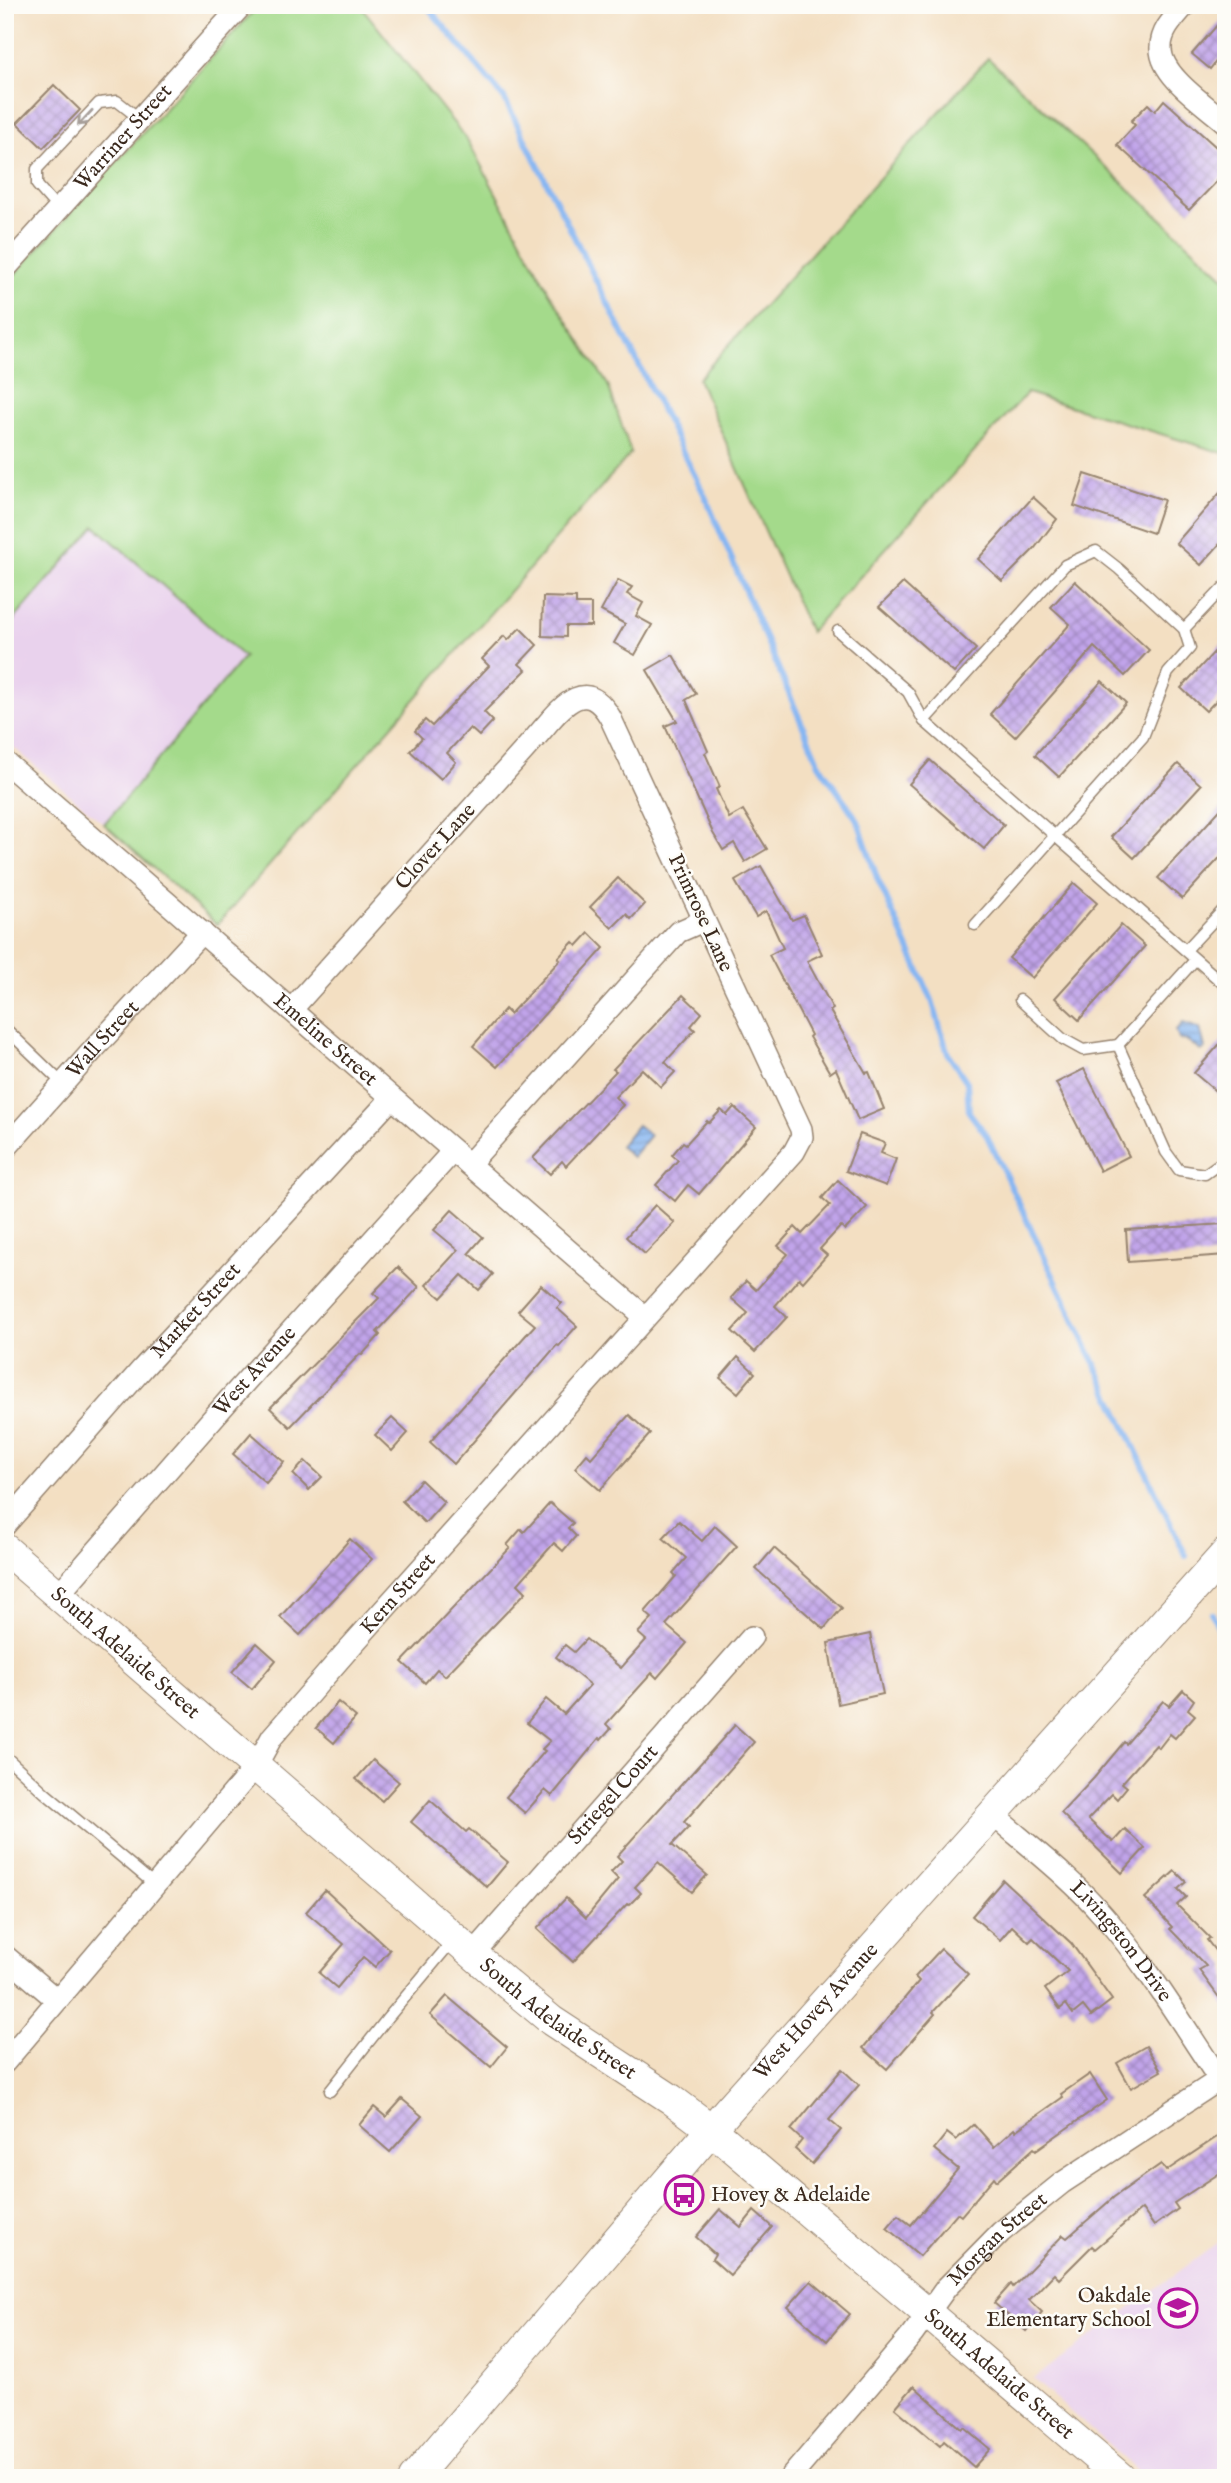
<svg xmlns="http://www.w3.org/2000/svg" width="1231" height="2483" viewBox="0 0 1231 2483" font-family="'IM FELL English',serif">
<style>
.built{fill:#e9d2ed}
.grass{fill:#a4da8b;stroke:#708254;stroke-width:2}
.water{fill:url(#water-rules);stroke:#607088;stroke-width:2}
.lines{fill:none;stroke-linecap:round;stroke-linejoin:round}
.stream{stroke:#86b6f2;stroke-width:6}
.building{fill:url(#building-cross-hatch)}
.lane-casing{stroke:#978470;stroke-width:13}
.street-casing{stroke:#978470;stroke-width:24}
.secondary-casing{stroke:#978470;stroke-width:32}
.lane{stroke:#fff;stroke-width:10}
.street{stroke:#fff;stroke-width:21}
.secondary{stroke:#fff;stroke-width:30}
.oneway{stroke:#a79f9a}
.labels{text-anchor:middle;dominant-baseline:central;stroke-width:5;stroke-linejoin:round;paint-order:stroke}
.street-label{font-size:21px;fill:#3b2a1e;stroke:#fdfcf7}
.poi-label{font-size:21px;fill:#3b2a1e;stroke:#fdfcf7;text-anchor:start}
</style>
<defs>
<pattern id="water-rules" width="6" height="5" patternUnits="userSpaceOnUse" patternTransform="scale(1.75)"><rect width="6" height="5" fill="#86b6f2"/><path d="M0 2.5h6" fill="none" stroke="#6f94c3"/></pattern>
<pattern id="building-cross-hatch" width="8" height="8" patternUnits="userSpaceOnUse" patternTransform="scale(1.75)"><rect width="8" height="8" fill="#c1a4ea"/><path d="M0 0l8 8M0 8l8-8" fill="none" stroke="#9e86bd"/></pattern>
</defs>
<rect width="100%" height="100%" fill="#fdfcf7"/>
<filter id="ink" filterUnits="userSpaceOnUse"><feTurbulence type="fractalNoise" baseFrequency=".0143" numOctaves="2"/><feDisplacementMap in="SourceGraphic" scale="14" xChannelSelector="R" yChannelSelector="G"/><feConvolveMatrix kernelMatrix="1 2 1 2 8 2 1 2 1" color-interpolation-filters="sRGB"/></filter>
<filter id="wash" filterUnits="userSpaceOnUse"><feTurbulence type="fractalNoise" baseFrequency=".00686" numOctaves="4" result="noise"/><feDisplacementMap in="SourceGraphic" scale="28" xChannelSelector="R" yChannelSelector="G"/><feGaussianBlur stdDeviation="1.57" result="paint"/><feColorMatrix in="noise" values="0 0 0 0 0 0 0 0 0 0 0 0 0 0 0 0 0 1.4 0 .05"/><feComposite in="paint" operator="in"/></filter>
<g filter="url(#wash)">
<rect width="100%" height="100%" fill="#f3dfc2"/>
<g class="built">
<path d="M95,526L245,658L104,824L5,740V630Z"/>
<path d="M1226,2237V2478H1146L1033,2379Z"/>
</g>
<g class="grass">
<path d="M259,5H360L468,141L549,292L608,385L631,453L217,925L104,824L244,657L95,526L5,630V285Z"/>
<path d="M988,58L1226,279V454L1027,393L810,632L698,379Z"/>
</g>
<g class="water">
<path d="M1183,1023L1200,1029L1205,1048L1201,1051L1188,1041L1179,1039L1176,1031Z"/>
<path d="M637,1125L650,1135L632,1157L620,1146Z"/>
</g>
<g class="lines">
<g class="stream">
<path d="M426,5L504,98L704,494L819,764L858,821L877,878L932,1000L948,1054L967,1082L969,1112L987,1136L1186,1556"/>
<path d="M1212,1614L1226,1643"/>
</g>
</g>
<g id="blocks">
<g class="building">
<path d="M1226,15V66L1218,59L1210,69L1192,54Z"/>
<path d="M54,85L80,110L43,148L17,123Z"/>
<path d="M1164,100L1226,156V172L1189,210L1117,145L1135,125L1131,121L1148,104L1155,111Z"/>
<path d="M1085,474L1164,500L1153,533L1074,506Z"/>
<path d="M1226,486V537L1201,565L1176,543Z"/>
<path d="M1033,497L1057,519L1034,549L1002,581L978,559Z"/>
<path d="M618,580L632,587L627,594L643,603L636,616L652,625L635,655L614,643L625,624L601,611Z"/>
<path d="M1075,581L1149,650L1125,676L1094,647L1015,737L990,714L1070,624L1051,607Z"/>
<path d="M903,583L976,649L954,673L879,607Z"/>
<path d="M543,597L576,598V604H591V626H566V637L542,636Z"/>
<path d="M520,628L537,645L519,664L526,670L484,712L493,721L479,736L470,728L447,753L456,762L441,779L410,751L422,738L415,731L425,720L432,726L489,666L482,659L504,636L508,640Z"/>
<path d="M1226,639V690L1206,711L1181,688Z"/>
<path d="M673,655L696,694L686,700L708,751L705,753L720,787L716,789L729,818L743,810L767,849L745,862L734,843L723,850L713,833L665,726L677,721L647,670Z"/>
<path d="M1102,681L1126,703L1059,777L1035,755Z"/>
<path d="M930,760L1004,825L984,849L909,784Z"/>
<path d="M1178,764L1201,785L1134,858L1111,837Z"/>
<path d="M1226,803V851L1182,899L1158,878Z"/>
<path d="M761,866L792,920L804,915L822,954L807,961L833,1009L830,1011L866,1073L869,1072L884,1109L858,1120L836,1069L830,1073L809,1037L811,1035L769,955L783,948L766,911L756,917L735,881Z"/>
<path d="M618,878L645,904L631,919L626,914L612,928L590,907Z"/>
<path d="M1074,883L1097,903L1032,978L1009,958Z"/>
<path d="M1121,925L1145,946L1079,1020L1055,998Z"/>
<path d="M589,933L604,948L497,1067L473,1046L505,1009L510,1014L560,960L558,958L573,942L577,946Z"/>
<path d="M683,995L702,1013L691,1026L695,1030L665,1062L675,1072L661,1087L642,1069L615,1097L623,1105L566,1166L562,1161L550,1174L533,1158L616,1071L613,1069Z"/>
<path d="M1226,1037V1100L1194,1073Z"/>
<path d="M1084,1069L1129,1156L1100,1171L1056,1083Z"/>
<path d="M734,1107L756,1127L699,1194L688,1185L675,1201L656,1185L678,1160L672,1155L683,1142L686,1144L707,1121L709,1123L721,1110L727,1115Z"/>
<path d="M860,1134L885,1143L881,1153L896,1159L886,1186L846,1171Z"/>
<path d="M838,1180L867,1207L845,1230L841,1226L820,1249L827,1255L803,1282L799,1278L775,1306L787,1317L755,1352L732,1331L748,1313L731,1298L746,1281L756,1290L788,1254L778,1246L795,1227L802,1234L830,1205L822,1198Z"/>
<path d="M655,1205L675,1223L645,1254L626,1237Z"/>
<path d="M452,1210L483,1237L469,1253L493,1274L479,1290L462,1275L441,1298L426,1285L458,1250L434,1230Z"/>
<path d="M1225,1224L1226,1255L1128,1262L1126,1230Z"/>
<path d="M398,1267L419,1287L377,1332L380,1335L362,1355L360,1354L290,1427L270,1408L379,1298L373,1293Z"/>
<path d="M541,1285L562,1303L557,1308L577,1326L559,1346L557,1345L454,1464L430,1442L535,1325L518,1311Z"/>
<path d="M738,1357L755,1373L738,1393L720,1378Z"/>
<path d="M629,1415L650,1434L600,1490L575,1468L587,1454L591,1458Z"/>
<path d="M392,1418L408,1433L392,1451L375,1435Z"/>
<path d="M251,1433L284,1462L266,1483L233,1454Z"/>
<path d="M305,1461L322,1477L309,1490L293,1474Z"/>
<path d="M421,1480L444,1502L425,1523L402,1501Z"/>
<path d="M550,1503L573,1523L568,1528L576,1536L563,1551L554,1543L518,1584L526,1592L445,1676L437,1669L425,1683L402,1662L510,1548L507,1545L521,1529L524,1532Z"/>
<path d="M679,1521L702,1541L715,1526L737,1546L666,1625L687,1643L657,1678L652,1673L606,1724L611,1729L601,1740L599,1738L552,1796L545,1790L525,1813L506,1797L545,1751L542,1749L550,1741L527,1723L546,1699L564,1714L590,1685L556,1657L565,1645L574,1652L586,1639L621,1668L646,1640L638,1633L652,1618L645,1612L676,1576L673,1573L686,1558L663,1538Z"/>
<path d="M350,1539L372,1559L300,1635L280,1617Z"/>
<path d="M774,1548L842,1608L824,1629L756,1569Z"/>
<path d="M870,1634L883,1694L838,1704L828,1643Z"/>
<path d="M257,1643L276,1660L252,1689L232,1672Z"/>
<path d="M1183,1690L1194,1700L1188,1709L1195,1715L1175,1738L1170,1734L1159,1748L1156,1745L1122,1783L1127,1787L1117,1799L1112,1794L1088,1819L1113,1842L1125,1829L1145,1848L1122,1873L1061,1813L1094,1778L1124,1742L1126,1744L1163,1701L1169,1706Z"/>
<path d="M338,1702L356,1717L334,1743L316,1728Z"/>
<path d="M735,1725L754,1742L684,1822L689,1827L672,1845L707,1875L692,1892L658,1862L635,1887L641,1893L629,1905L627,1904L573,1962L537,1929L566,1898L586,1918L618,1879L611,1872L622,1861L617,1856Z"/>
<path d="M373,1760L399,1782L382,1801L356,1779Z"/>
<path d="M430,1800L466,1832L469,1829L508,1862L487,1887L411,1822Z"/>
<path d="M1175,1871L1186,1882L1178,1889L1186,1897L1177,1905L1210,1938L1207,1940L1226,1965V2007L1199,1970L1206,1966L1170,1929L1172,1927L1145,1898Z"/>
<path d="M1003,1880L1071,1943L1112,2000L1091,2016L1083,2006L1073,2014L1066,2004L1060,2009L1045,1989L1068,1971L1033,1938L1029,1942L1012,1926L1000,1940L972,1916Z"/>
<path d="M325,1890L390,1950L375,1967L363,1957L337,1988L319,1973L344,1944L306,1912Z"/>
<path d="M941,1949L968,1974L933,2012L935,2014L887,2069L863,2048L919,1981L915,1977Z"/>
<path d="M447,1996L507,2047L491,2067L430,2015Z"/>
<path d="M1146,2046L1161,2071L1131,2088L1117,2063Z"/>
<path d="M842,2069L859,2085L829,2120L841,2130L812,2164L795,2149L802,2140L791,2130Z"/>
<path d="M1090,2074L1107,2100L1036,2150L1034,2148L997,2181L994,2177L961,2216L957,2213L920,2256L887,2228L898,2215L911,2225L958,2169L934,2149L947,2133L956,2140L974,2124L994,2147L1014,2129L1015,2131L1063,2097L1061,2094Z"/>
<path d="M402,2099L422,2116L390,2152L359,2125L374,2107L386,2117Z"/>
<path d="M1220,2135L1226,2144V2169L1174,2203L1178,2209L1154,2226L1142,2209L1095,2249L1092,2246L1059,2279L1054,2274L1029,2300L1042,2312L1026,2331L994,2303L1011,2284L1013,2287L1063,2235L1067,2238L1114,2197L1161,2164L1166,2171Z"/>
<path d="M720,2209L741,2227L754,2211L772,2227L730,2275L712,2259L715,2254L696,2237Z"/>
<path d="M811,2281L850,2314L827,2341L788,2307Z"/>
<path d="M914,2386L962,2429L964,2427L990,2449L974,2467L944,2441L940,2446L895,2408Z"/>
</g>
</g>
</g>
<g filter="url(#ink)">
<use href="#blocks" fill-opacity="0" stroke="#978470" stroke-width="2"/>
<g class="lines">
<g class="lane-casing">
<g id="lane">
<path d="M58,209L37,185V169L99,103L117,101L140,119"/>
<path d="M1184,629L1226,585"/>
<path d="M838,631L908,692L924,721L1065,565L1096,551L1119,569L1184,629L1190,648L1168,673L1143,737L975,925"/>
<path d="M924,721L1226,986"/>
<path d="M1186,950L1226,907"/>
<path d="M1020,1000L1063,1039L1083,1050L1118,1045L1166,1152L1179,1170L1205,1174L1226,1159"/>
<path d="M5,1028L63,1084"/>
<path d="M1118,1045L1195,960"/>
<path d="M5,1756L45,1793L155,1885"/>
<path d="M330,2091L386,2020L454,1939"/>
</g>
</g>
<g class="street-casing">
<g id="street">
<path d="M1185,5C1175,17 1161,30 1161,47C1159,75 1206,105 1226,123"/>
<path id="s1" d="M5,269L242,5"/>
<path id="s2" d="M5,762L645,1317"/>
<path id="s3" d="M5,1149L102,1040L202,932"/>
<path d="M469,1164L678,932L703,921"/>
<path id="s4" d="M5,1525L143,1368L391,1099"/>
<path id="s5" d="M58,1595L228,1401L453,1151"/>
<path id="s6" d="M992,1814C1029,1846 1070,1877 1103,1915C1150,1968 1186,2031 1226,2089"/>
<path id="s7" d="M473,1954L752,1637"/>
<path d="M5,1956L57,2000"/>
<path id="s8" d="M5,2062L256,1766L272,1737L345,1653L794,1152L802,1137L801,1129L610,717C583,671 557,714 535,738L291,1010"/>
<path id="s9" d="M790,2478L913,2334L946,2288L1001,2232L1062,2183L1219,2080"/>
</g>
</g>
<g class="secondary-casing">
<g id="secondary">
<path id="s10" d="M5,1549L504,1981L552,2021L671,2099L711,2129L1121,2478"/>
<path id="s11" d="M414,2478L728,2110L1226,1553"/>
</g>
</g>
<use href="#lane" class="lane"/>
<use href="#street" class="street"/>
<use href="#secondary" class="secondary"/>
</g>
<defs><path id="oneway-shaft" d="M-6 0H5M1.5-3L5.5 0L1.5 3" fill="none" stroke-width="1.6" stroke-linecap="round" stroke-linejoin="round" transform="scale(1.75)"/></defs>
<use class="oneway" href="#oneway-shaft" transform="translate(85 118) rotate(133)"/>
</g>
<defs>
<g id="bus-ring" transform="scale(2.0125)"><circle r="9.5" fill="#fdfcf7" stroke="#b5179e" stroke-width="1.5"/><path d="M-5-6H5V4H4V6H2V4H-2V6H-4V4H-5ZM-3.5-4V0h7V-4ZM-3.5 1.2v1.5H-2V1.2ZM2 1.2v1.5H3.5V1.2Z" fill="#b5179e"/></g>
<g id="school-ring" transform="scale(2.0125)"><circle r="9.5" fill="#fdfcf7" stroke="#b5179e" stroke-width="1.5"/><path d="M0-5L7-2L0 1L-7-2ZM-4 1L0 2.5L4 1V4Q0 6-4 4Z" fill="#b5179e"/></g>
</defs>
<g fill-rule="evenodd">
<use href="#bus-ring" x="684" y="2195"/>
<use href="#school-ring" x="1178" y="2308"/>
</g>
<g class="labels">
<g class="street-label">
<text stroke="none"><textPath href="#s1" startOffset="177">Warriner Street</textPath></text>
<text transform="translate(436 847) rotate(-48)">Clover Lane</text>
<text transform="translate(700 913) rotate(65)">Primrose Lane</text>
<text stroke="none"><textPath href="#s3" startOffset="147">Wall Street</textPath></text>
<text stroke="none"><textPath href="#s2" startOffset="424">Emeline Street</textPath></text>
<text stroke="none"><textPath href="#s4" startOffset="287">Market Street</textPath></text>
<text stroke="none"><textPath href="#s5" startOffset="298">West Avenue</textPath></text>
<text stroke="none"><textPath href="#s8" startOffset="612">Kern Street</textPath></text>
<text stroke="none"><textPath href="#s10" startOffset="159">South Adelaide Street</textPath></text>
<text stroke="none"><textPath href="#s7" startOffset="212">Striegel Court</textPath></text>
<text stroke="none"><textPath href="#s6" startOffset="182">Livingston Drive</textPath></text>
<text stroke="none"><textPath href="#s11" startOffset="616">West Hovey Avenue</textPath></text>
<text stroke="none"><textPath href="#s10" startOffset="726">South Adelaide Street</textPath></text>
<text stroke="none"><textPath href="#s9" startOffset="317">Morgan Street</textPath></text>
<text stroke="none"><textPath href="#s10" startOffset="1293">South Adelaide Street</textPath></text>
</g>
<g class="poi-label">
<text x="711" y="2195">Hovey &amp; Adelaide</text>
<text x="1151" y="2296" text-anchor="end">Oakdale<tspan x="1151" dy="24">Elementary School</tspan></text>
</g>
</g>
<rect width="1231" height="2483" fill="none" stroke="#fdfcf7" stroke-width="28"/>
</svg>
